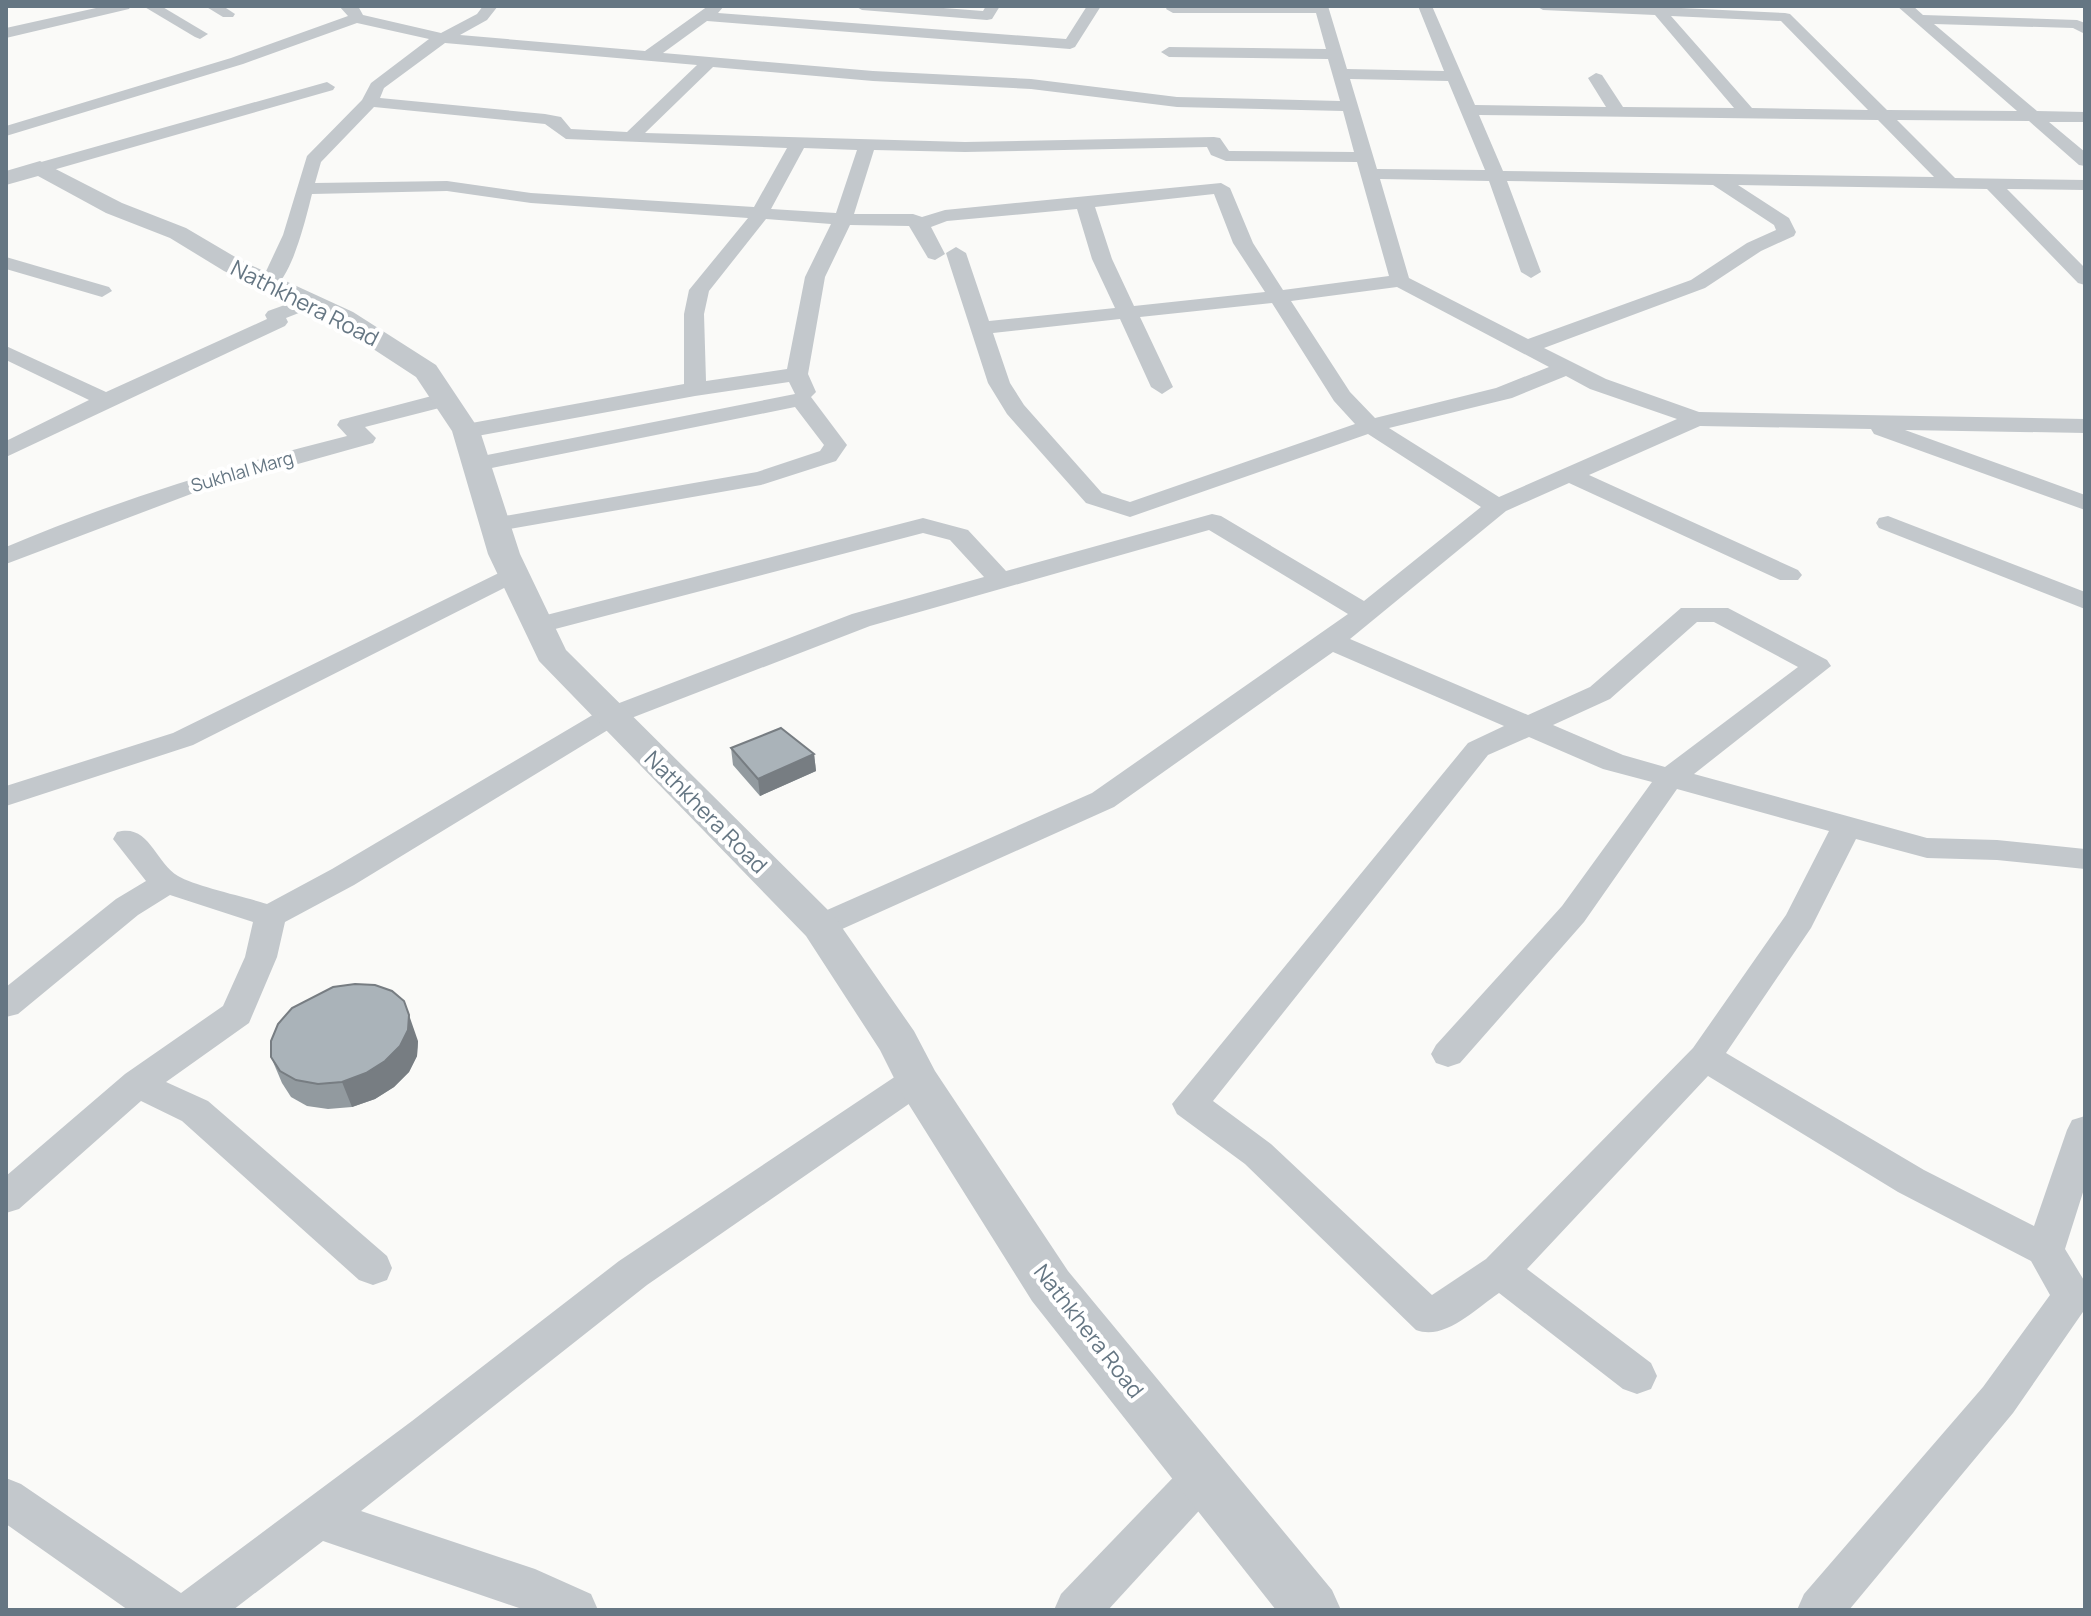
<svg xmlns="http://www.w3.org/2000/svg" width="2091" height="1616" viewBox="0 0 2091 1616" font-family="Manrope,sans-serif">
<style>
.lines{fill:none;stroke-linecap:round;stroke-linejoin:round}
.minor{fill:#c3c8cc;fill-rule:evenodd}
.tertiary{fill:#c3c8cc;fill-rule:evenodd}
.wall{fill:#929a9f}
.shaded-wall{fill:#777d82}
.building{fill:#aab3b9;stroke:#777d82;stroke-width:2}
.labels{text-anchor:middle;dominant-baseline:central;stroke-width:8;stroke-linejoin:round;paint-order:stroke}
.far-street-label{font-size:18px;fill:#657683;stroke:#fff}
.street-label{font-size:22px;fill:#657683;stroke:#fff}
</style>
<rect width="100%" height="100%" fill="#fafaf8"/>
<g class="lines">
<g class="minor">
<path d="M105,6H131L129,9L6,38V28Z"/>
<path d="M143,6H161L208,34L200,39L195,37Z"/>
<path d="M205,6H223L235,14L233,17H223Z"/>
<path d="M339,6H358L363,15L441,33L477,14L483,6H498L487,20L460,35L645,51L708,6H724L718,13L1066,39L1087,6H1101L1075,47L1070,49L707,21L663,53L873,71L1031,79L1177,97L1340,101L1328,59L1169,57L1161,52L1169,47L1326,49L1316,13H1173L1166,9L1168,6H1328L1347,69L1444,71L1418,6H1432L1475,105L1606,107L1588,78L1596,73L1602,75L1623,107L1734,108L1655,15L1543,10L1536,6H1639L1785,13L1790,14L1887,110L2017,111L1897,6H1913L1923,15L2077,20L2085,23V34L2073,28L1934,24L2037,111L2085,112V122H2049L2085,152V166L2079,165L2029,121L1897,120L1955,178L2085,180V190L2007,189L2085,268V285L2078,283L1987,189L1738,185L1789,218L1796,232L1794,236L1761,251L1705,288L1544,348L1606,379L1699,412L2085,419V433L1905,430L2085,495V510L1874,434L1871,429L1700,426L1589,475L1798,570L1802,575L1798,580H1780L1569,483L1506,511L1350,639L1528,715L1590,687L1681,608H1728L1827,660L1831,666L1694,774L1927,838L1997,840L2085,849V869L1997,860L1927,858L1856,839L1811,928L1726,1053L1924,1170L2034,1226L2067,1130L2072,1120L2085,1116V1186L2065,1249L2085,1282V1309L2013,1413L1849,1610H1797L1804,1594L1983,1387L2050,1295L2031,1261L1898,1192L1708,1076L1527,1269L1651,1363L1657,1376L1651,1389L1637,1394L1623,1389L1499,1293C1475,1309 1445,1341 1416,1330L1245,1164L1177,1114L1172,1104L1468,743L1504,726L1333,652L1114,807L831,934L820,937L809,934L804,926L809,918L1092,793L1348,614L1209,530L870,626L621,722L354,885L285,922L277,957L249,1023L166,1082L208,1101L387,1256L392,1268L387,1280L373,1285L359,1280L182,1121L141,1101L19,1209L6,1213V1176L125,1074L223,1006L245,957L253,922L170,895L138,915L18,1014L6,1017V987L116,899L146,881L113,839L117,832C149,823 155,862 178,876C194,886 246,897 267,904L332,869L601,710L852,614L984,577L950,540L923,533L536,634L527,632L523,626L527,620L923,518L968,530L1006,571L1212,514L1221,516L1364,601L1481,507L1368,434L1130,517L1086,503L1007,414L988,383L946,253L956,247L966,253L989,321L1115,308L1092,259L1077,209L947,221L931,227L945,254L935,260L928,258L909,226L850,225L825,277L808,374L816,392L811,397L847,445L836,461L761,485L493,532L484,530L481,525L484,520L493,518L757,472L820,451L824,445L795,407L477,471L469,469L465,464L469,459L477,457L795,394L789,382L695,396L466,438L458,436L455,431L458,426L466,424L684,384V314L689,290L748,218L531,203L447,191L312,194C307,214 291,283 271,288L264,286L261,282L283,235L307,156L362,100L371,83L429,39L357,23L243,64L6,136V126L231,58L348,16ZM1671,16L1781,21L1868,110L1752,108ZM445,43L697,65L627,132L571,129L561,117L545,114L380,98L384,88ZM713,67L873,81L1031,89L1177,107L1343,111L1354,152L1229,151L1220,138L1214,137L965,142L645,133ZM1350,79L1448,81L1485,170L1377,169ZM374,107L545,124L566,139L787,148L754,207L531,193L447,181L315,183L321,162ZM1479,115L1878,120L1934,177L1503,171ZM1207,147L1211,155L1226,161L1357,162L1389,276L1283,290L1253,243L1230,188L1221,183L945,210L922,217L913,214H854L874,150L965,152ZM804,148L857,150L836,213L771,209ZM1380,179L1489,181L1521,272L1531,278L1541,272L1507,181L1713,185L1774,225L1776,230L1747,243L1691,280L1528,339L1409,278ZM1214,194L1233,243L1265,292L1134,306L1112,259L1095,207ZM766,219L831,224L805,277L787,369L706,381L704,314L709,291ZM1397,287L1549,367L1496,388L1375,418L1350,392L1291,301ZM1272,303L1334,401L1355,424L1130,502L1102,493L1024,405L1010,383L993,333L1120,319L1151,387L1162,394L1173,387L1140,317ZM1566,376L1590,389L1677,419L1499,497L1389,428L1512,398ZM1697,622H1714L1798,667L1665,767L1623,755L1553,725L1610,699ZM1529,737L1603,769L1652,782L1562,906L1436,1045L1431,1054L1436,1063L1448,1067L1460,1063L1584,922L1677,789L1829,831L1786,915L1693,1048L1486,1259L1432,1295L1271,1144L1213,1101L1488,755Z"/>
<path d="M855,6H917L983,11L986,6H1000L992,19L987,20L862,10Z"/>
<path d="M327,82L335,87L333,90L46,172H34L31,168L34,164Z"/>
<path d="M6,257L109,287L112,291L102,297L6,269Z"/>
<path d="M307,297L314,299L317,303L314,307L286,318L288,322L285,326L6,457V441L89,400L6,360V346L106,392L267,319L265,315L268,311Z"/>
<path d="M447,392L458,399L455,404L365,427L376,438L373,443L191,494L6,564V547C117,500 231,465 347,436L337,425L340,420Z"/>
<path d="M1888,516L2085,592V609L1879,528L1876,523L1879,518Z"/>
<path d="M513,566L522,569L526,574L522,579L193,745L6,806V786L173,733Z"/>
<path d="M917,1066L929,1070L935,1080L929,1090L647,1285L361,1511L535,1569L591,1594L598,1610H525L323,1541L233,1610H128L6,1524V1478L21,1484L181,1593L412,1421L619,1261L905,1070Z"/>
<path d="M1204,1455L1219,1461L1225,1475L1219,1489L1108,1610H1054L1061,1594L1189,1461Z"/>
</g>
<path class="tertiary" d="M40,161L122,203L186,228L242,261L353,312L436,365L480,431L520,554L566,650L834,916L914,1031L935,1071L1068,1271L1332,1590L1341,1610H1276L1032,1301L901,1092L880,1050L806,936L539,661L488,554L452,431L416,377L335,324L224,271L170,238L106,213L38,176L6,185V171Z"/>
</g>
<g class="wall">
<path d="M731,748L814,754L816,771L760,796L733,765Z"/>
<path d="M418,1041L417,1056L409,1072L394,1087L375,1099L352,1107L328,1109L307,1106L291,1097L282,1083L271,1057Z"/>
</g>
<g class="shaded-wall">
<path d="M814,754L816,771L760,796L758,779Z"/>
<path d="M409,1015L418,1041L417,1056L409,1072L394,1087L375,1099L352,1107L342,1082Z"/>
</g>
<g class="building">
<path d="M781,728L814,754L758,779L731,748Z"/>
<path d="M355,984L375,985L392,991L404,1001L409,1015L408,1030L400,1046L385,1061L366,1073L342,1082L318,1084L296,1080L280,1071L271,1057V1041L278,1024L292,1008L333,987Z"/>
</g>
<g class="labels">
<g class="far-street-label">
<text transform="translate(242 471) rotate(-16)">Sukhlal Marg</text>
</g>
<g class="street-label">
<text transform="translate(305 303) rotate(27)">Nathkhera Road</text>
<text transform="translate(706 812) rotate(45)">Nathkhera Road</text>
<text transform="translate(1089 1331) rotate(52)">Nathkhera Road</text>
</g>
</g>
<rect width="2091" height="1616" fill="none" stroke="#657683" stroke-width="16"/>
</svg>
